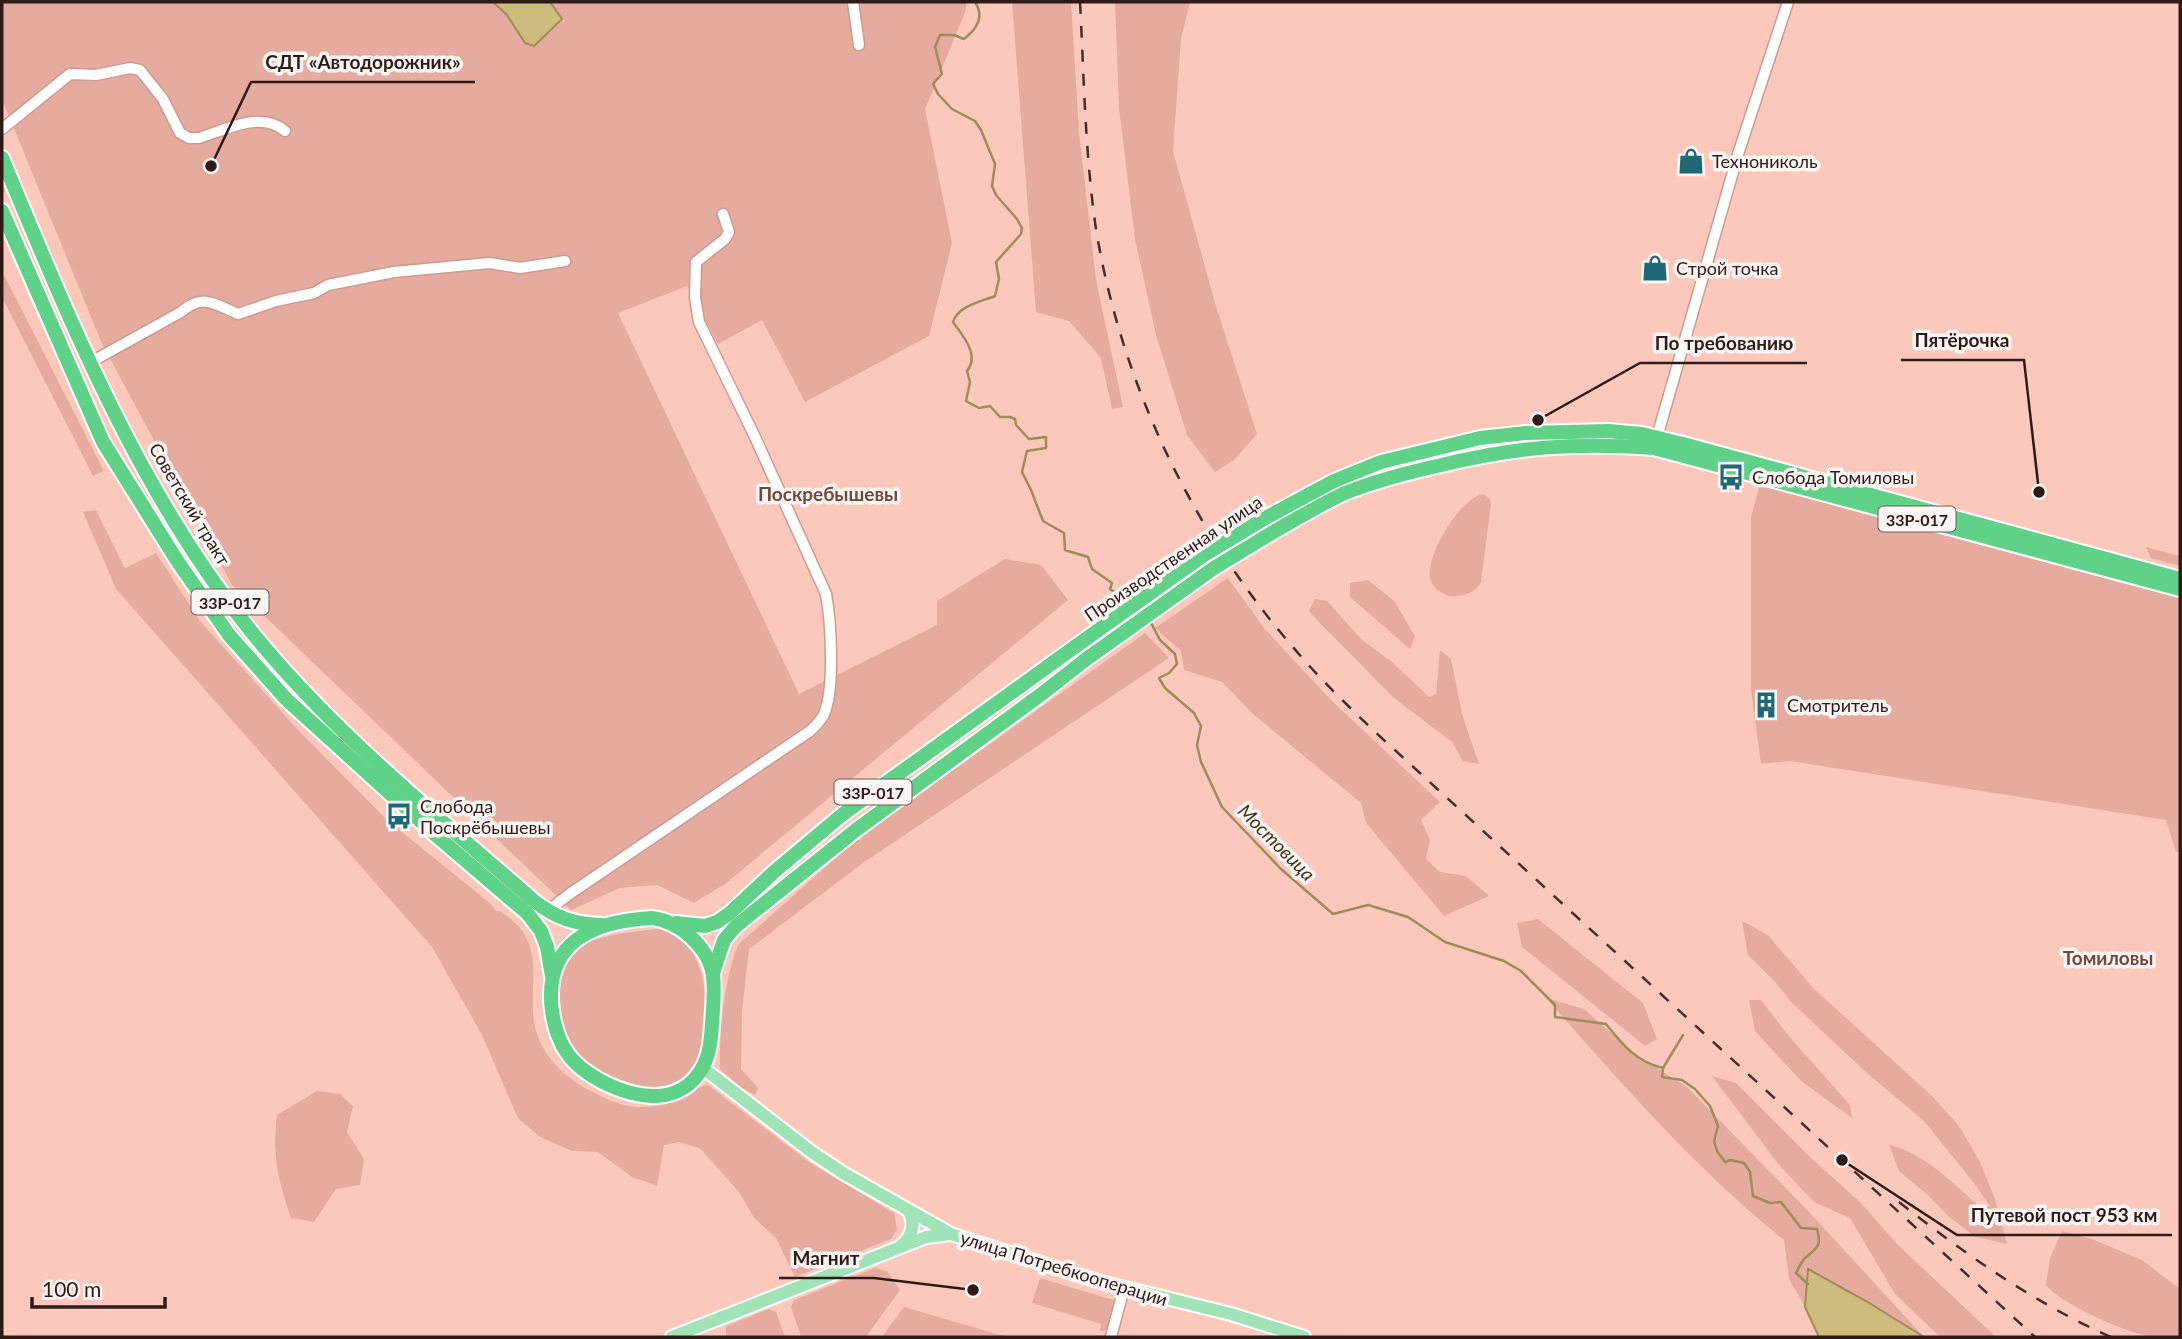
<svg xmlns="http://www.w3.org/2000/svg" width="2182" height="1339" viewBox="0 0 2182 1339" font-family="Lato,sans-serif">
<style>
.green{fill:#e5ab9e}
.water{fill:#cfbb7b;stroke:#9f8b5d;stroke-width:2}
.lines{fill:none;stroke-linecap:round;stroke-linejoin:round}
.stream{stroke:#9f8b5d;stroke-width:2.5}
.minor-casing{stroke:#cd9b8f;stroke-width:13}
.major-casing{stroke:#fff;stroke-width:16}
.highway-casing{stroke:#fff;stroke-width:18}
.minor{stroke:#fff;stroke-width:10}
.major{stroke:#a0e3b8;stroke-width:12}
.highway{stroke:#60d188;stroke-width:14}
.rail{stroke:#442e29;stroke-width:2.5;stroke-dasharray:12 12;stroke-linecap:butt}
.highway-bridge-casing{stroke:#fff;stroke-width:18;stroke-linecap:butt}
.highway-bridge{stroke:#60d188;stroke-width:14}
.labels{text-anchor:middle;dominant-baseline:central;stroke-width:7;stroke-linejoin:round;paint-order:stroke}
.shield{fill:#fbf5f4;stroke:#6c5c59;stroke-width:2}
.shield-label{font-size:16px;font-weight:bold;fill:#2e1b17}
.poi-label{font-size:18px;fill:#2e1b17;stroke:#fbf5f4;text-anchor:start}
.street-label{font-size:18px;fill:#2e1b17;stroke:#fbf5f4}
.neighbourhood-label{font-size:19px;font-weight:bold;fill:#73473e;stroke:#fbf5f4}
.water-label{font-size:19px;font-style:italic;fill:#3d3417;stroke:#fbf5f4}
.leader{fill:none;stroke:#2e1b17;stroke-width:2.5}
.callout-dot{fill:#2e1b17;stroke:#fbf5f4;stroke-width:2.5}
.callout-label{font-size:19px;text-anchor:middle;font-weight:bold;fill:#2e1b17;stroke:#fbf5f4;stroke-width:7;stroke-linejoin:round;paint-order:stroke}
</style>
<rect width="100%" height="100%" fill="#fcc8bc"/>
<g class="green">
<path d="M2,2H966V10L925,109L952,243L929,336L805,402L762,320L718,344L687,286L618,313L799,694L937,625V601L1005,559L1041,565L1068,600L725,884L694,903L657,885L620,888L571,910L232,585L102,344L2,99Z"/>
<path d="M1012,2H1071L1079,132L1096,280L1123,407L1112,409L1101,358L1069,321L1036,312Z"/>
<path d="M1115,2H1190L1181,39L1173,151L1215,303L1257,434L1234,460L1215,472L1187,435L1156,335L1135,239L1119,108Z"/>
<path d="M2,271L104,471L93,476L2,297Z"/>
<path d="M1760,484L2180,598V852H2176L2166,820L1790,761L1761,764L1751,690V517Z"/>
<path d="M1483,494L1490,499L1491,504L1481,582C1475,594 1461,597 1449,596C1441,593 1432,588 1430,578C1426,555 1459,499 1483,494Z"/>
<path d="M96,510L125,568L156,553L200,621L298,730L386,819L491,904L496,911C503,911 507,916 513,921C549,952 523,999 538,1037C547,1060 567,1079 589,1090C606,1099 624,1108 644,1107C656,1107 669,1104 680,1099C690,1094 697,1086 708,1085L809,1162L894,1213L897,1229L891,1239L795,1277L776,1238L754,1218L739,1192L700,1148L679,1142L664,1145L657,1186L632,1177L598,1152L572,1151L540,1137L518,1118L481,1033L432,947L116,589L83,512Z"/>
<path d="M2146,547L2180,556V566L2151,558Z"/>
<path d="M1228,578L1264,628L1332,701L1440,802L1421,820L1430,840L1426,859L1440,872L1466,876L1489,896L1444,916L1366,823L1361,803L1253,714L1222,682L1184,670L1181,651L1155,628Z"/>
<path d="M1368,580L1394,601L1415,636L1410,649L1350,597V583Z"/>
<path d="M1315,599L1327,601L1361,639L1392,662L1429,697L1436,694L1440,650L1451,659L1462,714L1479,764L1463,761L1452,742L1394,698L1315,618L1309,611Z"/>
<path d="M1145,633L1169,658L863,863L749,949L742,1011L741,1069L758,1088L755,1095L739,1086L720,1069C719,1032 724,979 738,945L857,839Z"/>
<path d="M1538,919L1643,1003L1657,1039L1645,1046L1522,947L1517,923Z"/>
<path d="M1742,921L1768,935L1813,988L1931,1095L1959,1126L1980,1162L1995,1199L2007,1244L1976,1237L1949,1217L1929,1196L1899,1171L1889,1145C1925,1153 1955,1185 1982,1209L1990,1206L1974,1183L1924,1121L1868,1074L1791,1002L1777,984L1748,955Z"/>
<path d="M657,929C707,940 710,998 702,1039C701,1047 700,1058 696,1065C675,1105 615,1088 589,1064C579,1056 570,1047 565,1035C556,1010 552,963 579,947C601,934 632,932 657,929Z"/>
<path d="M1546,998L1584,1009L1635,1054L1687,1087L1811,1214L1924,1337L1808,1270L1805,1307L1789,1279L1784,1240C1697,1170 1620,1082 1546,998Z"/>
<path d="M1749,1000H1761L1787,1034L1850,1105L1852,1118L1801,1081L1755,1031Z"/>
<path d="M1712,1076L1736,1083L1810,1157L1860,1202L1897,1244L1996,1337H1940L1895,1294L1850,1218L1814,1202L1779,1165Z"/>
<path d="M317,1091L340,1094L353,1106L347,1132L364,1159L360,1185L336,1189L314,1222L291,1218C278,1179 272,1157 277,1115Z"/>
<path d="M2062,1231L2092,1239L2142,1260L2180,1289V1337C2172,1337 2161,1339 2153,1337C2127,1333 2062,1305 2046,1285L2050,1258Z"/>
<path d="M875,1268L887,1271L900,1290L866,1337H801L791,1307L794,1300Z"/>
<path d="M1040,1278L1117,1301L1108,1330L1100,1331L1101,1324L1032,1303Z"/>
<path d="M904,1307L1007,1337H882Z"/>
<path d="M769,1309L776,1312L785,1337H726V1326Z"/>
</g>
<g class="water">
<path d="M493,2H550L562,19L534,46L525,43L507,15Z"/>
<path d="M1808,1269L1866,1301L1924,1337H1819L1805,1307Z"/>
</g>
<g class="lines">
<g class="stream">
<path d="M975,2C985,17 977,29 964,39L954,35H940L935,47L942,74L933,84L938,94L952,109L975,121L981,130L995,164L992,186L996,195L1017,219L1022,228L1021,234L996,262L999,279L995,296C980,302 958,306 953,322C963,336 980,355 967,371L970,382L966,401L979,408L990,406L1000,417H1010L1015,419L1016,425L1029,439L1046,437V448L1027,451L1022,472L1031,490L1043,521L1064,533L1065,550L1088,557L1092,569L1112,583L1110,589L1116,593L1125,585L1134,591L1137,597"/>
<path d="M1150,621L1160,640L1175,654L1177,664L1169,673L1159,678L1165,688L1194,713L1201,726L1197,745L1201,762L1222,807L1281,869L1333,914L1368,905L1408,917L1445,942L1504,961L1521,971L1555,1005V1017L1606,1024C1622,1044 1636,1062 1663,1068L1662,1077L1682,1080L1695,1089L1710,1106L1718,1126L1714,1141L1717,1151L1725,1162L1730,1160L1744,1163L1750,1172L1753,1196L1770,1203L1781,1202L1801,1228L1817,1229C1822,1246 1817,1248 1805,1258C1801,1262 1799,1268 1796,1273L1808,1284"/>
<path d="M1663,1068L1683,1035"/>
</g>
<g class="minor-casing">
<g id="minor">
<path d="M853,2L859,45"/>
<path d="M2,129L70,74L96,75L130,68L140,70L163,99L180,133L189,138H199C225,130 261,110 285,131"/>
<path d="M91,362L181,312C203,293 215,304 238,314L276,301L314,293L328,285L394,272L490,263L520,268L565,261"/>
<path d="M1655,444L1739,151L1788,2"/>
<path d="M547,911L571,893L810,731C815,726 821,721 824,714C835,689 831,621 826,594L755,437L699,322L695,297L696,262L725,239L729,232L723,214"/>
<path d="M1111,1337L1124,1288"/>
</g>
</g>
<g class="major-casing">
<g id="major">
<path d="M703,1068L813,1153L843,1173L951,1234L1097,1281L1231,1314L1304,1337"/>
<path d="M901,1246C912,1236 916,1225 909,1211"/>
<path d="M672,1337L926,1237L950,1234"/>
</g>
</g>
<g class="highway-casing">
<g id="highway">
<path d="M2,158C70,321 138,491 250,630C331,731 437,816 534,901C556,918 574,924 602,925"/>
<path d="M2,211L103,442L178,562L229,635L286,699L438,837L528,914L541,931L547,947L552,976"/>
<path d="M1269,516L1334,481L1381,462L1480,438L1526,433L1608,431L1642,434L1683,444L2180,579"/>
<path d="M1275,531C1298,518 1321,504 1345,493C1375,481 1406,473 1437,466C1514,447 1574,442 1654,448L2180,589"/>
<path d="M652,918C679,921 709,947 713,976C715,991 713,1008 712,1024C711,1039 710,1056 701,1070C674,1115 612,1093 580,1067C563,1053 555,1032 552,1011C543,942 593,921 652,918Z"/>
<path d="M676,923L705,926L717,922L730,913L775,871L843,814L1076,646"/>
<path d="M713,973L724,940L736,926L856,830L1043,693L1085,660"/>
</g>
</g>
<use href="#minor" class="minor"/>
<use href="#major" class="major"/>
<use href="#highway" class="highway"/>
<g class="rail">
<path d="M1080,2C1084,77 1085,154 1096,229C1121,382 1191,529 1292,646C1317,676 1345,703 1373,730L2035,1337"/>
<path d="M1899,1202C1965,1254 2034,1303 2111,1337"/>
</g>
<g class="highway-bridge-casing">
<g id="highway-bridge">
<path d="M1076,646L1204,555L1269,516"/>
<path d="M1085,660L1214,568L1275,531"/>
</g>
</g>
<use href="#highway-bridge" class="highway-bridge"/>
</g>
<defs>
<g id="shop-bare" transform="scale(2.1)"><path d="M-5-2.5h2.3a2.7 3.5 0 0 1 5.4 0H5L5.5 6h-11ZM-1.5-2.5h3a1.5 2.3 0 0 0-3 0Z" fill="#206875" stroke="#fbf5f4" stroke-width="2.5" paint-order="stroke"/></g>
<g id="bus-bare" transform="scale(2.1)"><path d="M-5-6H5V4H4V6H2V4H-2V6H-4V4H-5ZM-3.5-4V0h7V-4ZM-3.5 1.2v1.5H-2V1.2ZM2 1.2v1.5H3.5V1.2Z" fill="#206875" stroke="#fbf5f4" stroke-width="2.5" paint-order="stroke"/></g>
<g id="building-bare" transform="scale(2.1)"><path d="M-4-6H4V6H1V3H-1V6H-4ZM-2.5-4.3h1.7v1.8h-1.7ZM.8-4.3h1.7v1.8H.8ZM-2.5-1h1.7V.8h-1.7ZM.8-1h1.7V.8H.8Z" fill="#206875" stroke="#fbf5f4" stroke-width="2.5" paint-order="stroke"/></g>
</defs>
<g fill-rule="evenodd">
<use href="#shop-bare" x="1691" y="161"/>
<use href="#shop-bare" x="1655" y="268"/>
<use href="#bus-bare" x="1731" y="477"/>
<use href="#building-bare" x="1766" y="705"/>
<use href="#bus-bare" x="399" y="816"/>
</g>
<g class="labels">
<g class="shield">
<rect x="1878.5" y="506.5" width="77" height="25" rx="5"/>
<rect x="191.5" y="589.5" width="77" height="25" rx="5"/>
<rect x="834.5" y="779.5" width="77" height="25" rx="5"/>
</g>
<g class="shield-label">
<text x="1917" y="519">33Р-017</text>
<text x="230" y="602">33Р-017</text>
<text x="873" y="792">33Р-017</text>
</g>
<g class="poi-label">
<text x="1712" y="161">Технониколь</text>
<text x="1676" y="268">Строй точка</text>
<text x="1752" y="477">Слобода Томиловы</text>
<text x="1787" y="705">Смотритель</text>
<text x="420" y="806">Слобода<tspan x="420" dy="21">Поскрёбышевы</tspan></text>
</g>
<g class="street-label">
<text transform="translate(190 504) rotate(59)">Советский тракт</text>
<text transform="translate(1173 558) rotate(-34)">Производственная улица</text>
<text transform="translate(1064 1268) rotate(17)">улица Потребкооперации</text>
</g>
<g class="neighbourhood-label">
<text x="828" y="493">Поскребышевы</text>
<text x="2108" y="957">Томиловы</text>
</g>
<g class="water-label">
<text transform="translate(1277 842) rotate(45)">Мостовица</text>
</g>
</g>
<path class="leader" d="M211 166L251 82H475M2039 492L2024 360H1901M1538 420L1640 363H1807M1842 1160L1957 1235H2172M973 1290L874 1278H779"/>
<g class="callout-dot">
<circle cx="211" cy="166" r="7"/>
<circle cx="2039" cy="492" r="7"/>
<circle cx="1538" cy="420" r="7"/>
<circle cx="1842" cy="1160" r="7"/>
<circle cx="973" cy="1290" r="7"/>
</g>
<g class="callout-label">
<text x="363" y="69">СДТ «Автодорожник»</text>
<text x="1962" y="347">Пятёрочка</text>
<text x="1724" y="350">По требованию</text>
<text x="2064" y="1222">Путевой пост 953 км</text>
<text x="826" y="1265">Магнит</text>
</g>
<rect width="2182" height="1339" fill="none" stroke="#2e1b17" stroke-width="7"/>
<path d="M32 1297v10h133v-10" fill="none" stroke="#2e1b17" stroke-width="3.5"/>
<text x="42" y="1297" font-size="21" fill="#2e1b17" stroke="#fbf5f4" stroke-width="5" paint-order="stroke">100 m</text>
</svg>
